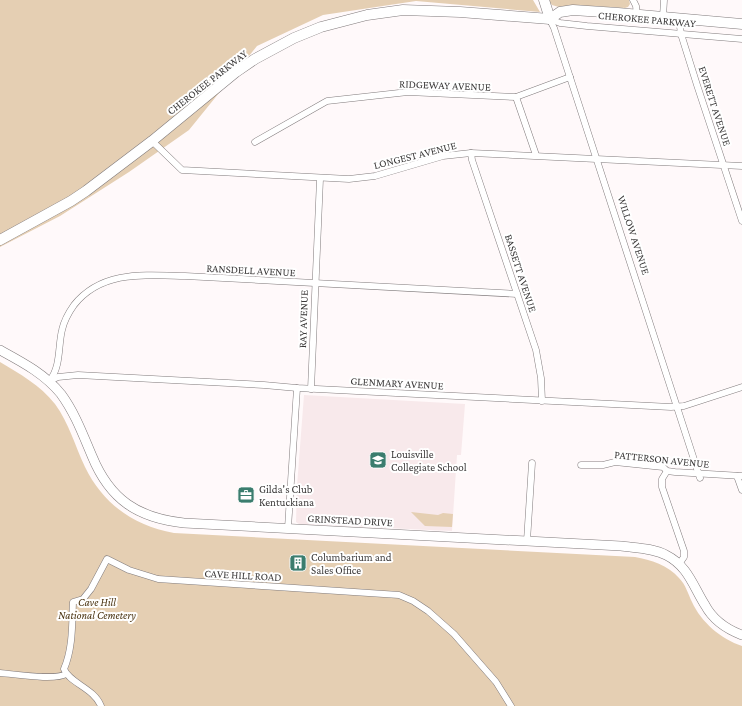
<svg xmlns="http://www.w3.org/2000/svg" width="742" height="706" viewBox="0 0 742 706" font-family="'Crimson Pro',serif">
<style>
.built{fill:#f8e9eb}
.green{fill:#e5cfb3}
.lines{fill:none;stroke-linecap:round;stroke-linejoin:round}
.minor-casing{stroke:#817b7c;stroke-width:7}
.secondary-casing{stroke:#817b7c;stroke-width:10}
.primary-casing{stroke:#817b7c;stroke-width:11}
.minor{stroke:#fff;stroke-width:6}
.secondary{stroke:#fff;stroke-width:9}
.primary{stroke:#fff;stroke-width:10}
.labels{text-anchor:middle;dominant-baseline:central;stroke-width:4;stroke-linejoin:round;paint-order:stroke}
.street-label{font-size:11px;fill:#3c3a3a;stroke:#fff}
.poi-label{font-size:11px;fill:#3c3a3a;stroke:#fff;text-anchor:start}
.park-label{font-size:11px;font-style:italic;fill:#4a3311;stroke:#fff}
</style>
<rect width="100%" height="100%" fill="#fff9fa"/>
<path class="built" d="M304,395L465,404L461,455H457L452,531L299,524L296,522L297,486Z"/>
<g class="green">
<path d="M0,0H533L540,12L416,1L323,15L257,46L189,130L129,172L60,216L0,247Z"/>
<path d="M548,0H629L630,4L628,7L625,8L589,6L559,7L552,5Z"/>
<path d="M0,362C20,374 40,385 55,404C69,423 75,446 85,467C103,504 134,526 174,533L635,557C651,560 668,565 679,578C686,585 688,594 692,602C701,622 721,639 742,646V706H0Z"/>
<path d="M411,512L438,515L443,513L453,514L452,527L425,526Z"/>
</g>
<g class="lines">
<g class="minor-casing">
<g id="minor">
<path d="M633,0L636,6L637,15"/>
<path d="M548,16L554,28L700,478"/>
<path d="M663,17L664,0"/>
<path d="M550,19L560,23L587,26L742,39"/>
<path d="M679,19L681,34L697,85L742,221"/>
<path d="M516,97L536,155"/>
<path d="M152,141L182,170L349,179L375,176L443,156L471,153L742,166"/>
<path d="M255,142L327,101L408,92L516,97L570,77"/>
<path d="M471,153L472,160L536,350L541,378L542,401"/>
<path d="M50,380C61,366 58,346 62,330C64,321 69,312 74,305C102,270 145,275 185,276L517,294"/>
<path d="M49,381L58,377L78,375L264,385L297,388L671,407L684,406L742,387"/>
<path d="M311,389L320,179"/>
<path d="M581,465H603L615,462L663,467L667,471L675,472L742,476"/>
<path d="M667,471L662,479V487L684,551V557L679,564"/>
<path d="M737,476L742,490"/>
<path d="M288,528L297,388"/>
<path d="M527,541L532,463"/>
<path d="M0,673C15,674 54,681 66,674"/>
<path d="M101,706C94,688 69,683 64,669C73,648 72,624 73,602L83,599L91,589L107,559L129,570L158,579L399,595L413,601L428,611L454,634L496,682L511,706"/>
</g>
</g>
<g class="secondary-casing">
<path id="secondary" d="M0,350C22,362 45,374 61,394C75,413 83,435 92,456C110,500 138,518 184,523L621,546C636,548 653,548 666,555C688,566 693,586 705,605C713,620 726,629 742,635"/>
</g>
<g class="primary-casing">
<g id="primary">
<path d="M544,0L550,19"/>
<path d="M0,240L71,201L86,191L152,141L236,72L255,59L294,38L321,27L367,15L403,10L460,12L550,19L560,12L573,10L618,13L742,24"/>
</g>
</g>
<use href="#minor" class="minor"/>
<use href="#secondary" class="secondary"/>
<use href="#primary" class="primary"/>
</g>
<defs>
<g id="school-square" transform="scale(0.9)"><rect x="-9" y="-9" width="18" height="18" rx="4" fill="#3b7d6e" stroke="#fff"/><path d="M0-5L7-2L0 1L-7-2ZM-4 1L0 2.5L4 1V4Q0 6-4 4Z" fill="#fff"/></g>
<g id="office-square" transform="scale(0.9)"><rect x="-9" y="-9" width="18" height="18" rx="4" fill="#3b7d6e" stroke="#fff"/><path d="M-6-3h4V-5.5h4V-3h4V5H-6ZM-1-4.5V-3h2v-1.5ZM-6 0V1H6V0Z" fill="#fff"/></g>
<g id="building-square" transform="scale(0.9)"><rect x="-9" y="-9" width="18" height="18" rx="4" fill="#3b7d6e" stroke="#fff"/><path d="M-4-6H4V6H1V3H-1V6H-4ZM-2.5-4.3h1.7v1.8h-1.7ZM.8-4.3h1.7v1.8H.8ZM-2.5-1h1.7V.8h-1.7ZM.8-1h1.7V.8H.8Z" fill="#fff"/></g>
</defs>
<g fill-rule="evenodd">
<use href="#school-square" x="378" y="460"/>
<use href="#office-square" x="246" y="495"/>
<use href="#building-square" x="298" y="563"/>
</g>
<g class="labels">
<g class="street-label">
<text transform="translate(647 19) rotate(5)">CHEROKEE PARKWAY</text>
<text transform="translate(207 82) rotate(-38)">CHEROKEE PARKWAY</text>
<text transform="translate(445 85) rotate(2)">RIDGEWAY AVENUE</text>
<text transform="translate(715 106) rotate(72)">EVERETT AVENUE</text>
<text transform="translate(415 155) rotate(-14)">LONGEST AVENUE</text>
<text transform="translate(634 235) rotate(72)">WILLOW AVENUE</text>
<text transform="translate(251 270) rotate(3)">RANSDELL AVENUE</text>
<text transform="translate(521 273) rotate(72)">BASSETT AVENUE</text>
<text transform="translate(303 319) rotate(-88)">RAY AVENUE</text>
<text transform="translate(397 383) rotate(3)">GLENMARY AVENUE</text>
<text transform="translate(662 459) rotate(6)">PATTERSON AVENUE</text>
<text transform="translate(350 520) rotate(3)">GRINSTEAD DRIVE</text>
<text transform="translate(243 575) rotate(3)">CAVE HILL ROAD</text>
</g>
<g class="poi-label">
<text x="391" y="454">Louisville<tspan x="391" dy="13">Collegiate School</tspan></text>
<text x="259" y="489">Gilda's Club<tspan x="259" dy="13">Kentuckiana</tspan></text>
<text x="311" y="557">Columbarium and<tspan x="311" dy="13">Sales Office</tspan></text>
</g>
<g class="park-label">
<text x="97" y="602">Cave Hill<tspan x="97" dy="13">National Cemetery</tspan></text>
</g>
</g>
</svg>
